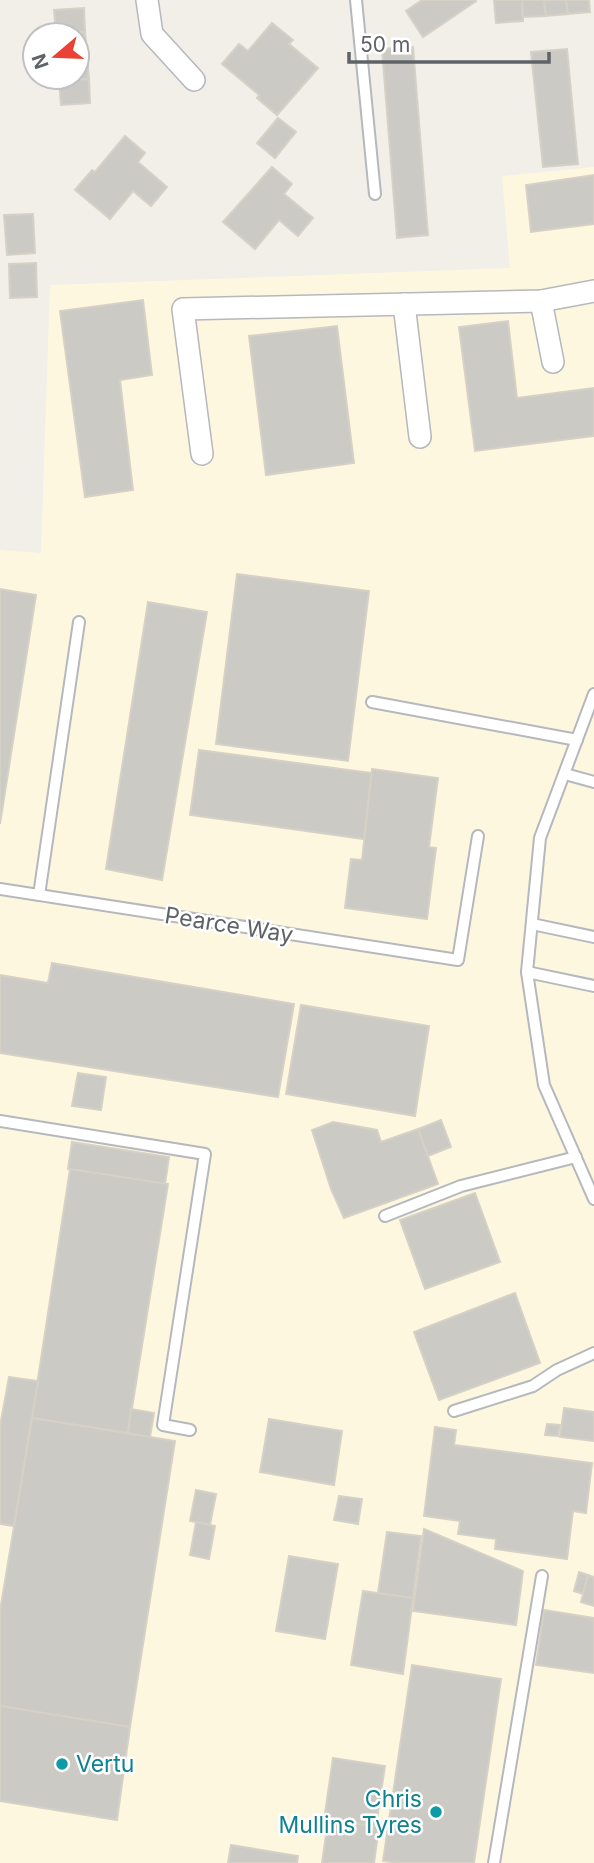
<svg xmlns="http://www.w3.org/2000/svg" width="594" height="1863" viewBox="0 0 594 1863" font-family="Inter,sans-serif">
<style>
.commercial{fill:#fef7e0}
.building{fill:#cccac5;stroke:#d6d1c6;stroke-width:2}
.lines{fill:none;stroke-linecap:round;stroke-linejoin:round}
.lane-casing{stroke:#b5b8bc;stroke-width:14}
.street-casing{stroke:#b5b8bc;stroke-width:24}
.lane{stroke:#fff;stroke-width:10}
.street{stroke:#fff;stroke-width:21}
.culture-dot{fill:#0f9aa8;stroke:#fff;stroke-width:2.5}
.labels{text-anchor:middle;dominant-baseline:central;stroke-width:5;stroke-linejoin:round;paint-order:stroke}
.street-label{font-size:23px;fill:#5f6368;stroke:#fff}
.culture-label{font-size:23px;fill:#0d838f;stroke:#fff;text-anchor:start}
</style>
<rect width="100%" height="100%" fill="#f1efe8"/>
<path class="commercial" d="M594,167V1863H0V550L41,553L50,285L510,268L502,176Z"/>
<g class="building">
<path d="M422,0H475L476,1L423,37L406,11Z"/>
<path d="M494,0H522L523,21L496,23Z"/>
<path d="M522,0H544L546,16L523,17Z"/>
<path d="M544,0H566L568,14L546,16Z"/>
<path d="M566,0H589L590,12L568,14Z"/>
<path d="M84,8L85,32L56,33L54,10Z"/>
<path d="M272,23L293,40L289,44L318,68L277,115L257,98L259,95L222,64L239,44L248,51Z"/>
<path d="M85,32L87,55L77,56V35H56V33Z"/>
<path d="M413,47L428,235L397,238L382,49Z"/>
<path d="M567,49L578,164L543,167L531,52Z"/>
<path d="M87,55L89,79L59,81V77H77V56Z"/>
<path d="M89,79L90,103L61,105L59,81Z"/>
<path d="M278,118L296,132L275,158L257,143Z"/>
<path d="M125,136L145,153L138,162L167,187L151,206L133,191L110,219L75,190L92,170L95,172Z"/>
<path d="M272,167L292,184L284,194L313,218L298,236L279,220L255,249L223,222Z"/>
<path d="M594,175V224L531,232L526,185Z"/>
<path d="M33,214L35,253L7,255L4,215Z"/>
<path d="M36,263L37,297L10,298L9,264Z"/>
<path d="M143,300L152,375L120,380L133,490L85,497L60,311Z"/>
<path d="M508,321L517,398L594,388V436L475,451L459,327Z"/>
<path d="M337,326L354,463L266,475L249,336Z"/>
<path d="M237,574L369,591L348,761L216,744Z"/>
<path d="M0,589L36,595L0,824Z"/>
<path d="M148,602L207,612L162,880L106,869Z"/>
<path d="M199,750L372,773L364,839L190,815Z"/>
<path d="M372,769L438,778L429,847L436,848L427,919L345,908L351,859L362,860Z"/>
<path d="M52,963L294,1004L278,1097L0,1053V975L48,983Z"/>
<path d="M301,1005L429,1026L415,1116L286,1094Z"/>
<path d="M78,1073L106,1077L101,1110L72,1106Z"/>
<path d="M441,1120L451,1147L428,1156L418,1129Z"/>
<path d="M333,1122L377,1130L381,1142L418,1129L438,1184L344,1218L331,1189L312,1130Z"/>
<path d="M72,1142L169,1157L165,1184L68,1169Z"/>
<path d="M70,1169L168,1184L128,1433L32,1418Z"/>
<path d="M475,1193L500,1262L425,1289L400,1220Z"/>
<path d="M515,1293L540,1363L439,1400L414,1332Z"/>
<path d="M9,1377L38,1381L14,1526L0,1524V1426Z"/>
<path d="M564,1408L594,1412V1441L560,1437Z"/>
<path d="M131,1409L154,1413L150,1437L128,1433Z"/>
<path d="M32,1418L175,1441L130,1727L0,1706V1611Z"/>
<path d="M269,1419L342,1431L334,1485L260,1472Z"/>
<path d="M547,1424L560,1425L558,1436L545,1435Z"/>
<path d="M435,1427L456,1430L454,1445L592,1463L586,1513L573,1511L567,1559L495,1549L496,1539L458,1534L460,1521L424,1516Z"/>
<path d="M196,1490L216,1494L210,1525L190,1521Z"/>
<path d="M339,1496L362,1499L358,1524L334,1520Z"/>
<path d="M196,1522L215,1526L209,1559L190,1555Z"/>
<path d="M424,1529L523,1571L516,1625L413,1611Z"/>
<path d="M387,1532L421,1536L413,1598L378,1593Z"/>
<path d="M289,1556L338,1564L325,1639L276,1631Z"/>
<path d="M579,1572L588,1575L583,1594L574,1591Z"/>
<path d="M588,1575L594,1577V1606L581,1602Z"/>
<path d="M363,1591L413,1598L403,1674L351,1665Z"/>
<path d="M544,1610L594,1618V1673L536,1665Z"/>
<path d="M412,1665L501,1679L474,1863H398L383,1861Z"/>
<path d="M0,1706L130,1727L117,1820L0,1801Z"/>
<path d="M333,1758L385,1766L376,1826L324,1820Z"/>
<path d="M328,1820L379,1827L374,1863H322Z"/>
<path d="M231,1845L298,1856L297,1863H228Z"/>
</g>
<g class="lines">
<g class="lane-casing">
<g id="lane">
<path d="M356,0L375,194"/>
<path d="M594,694L540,838L527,972L544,1085L594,1199"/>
<path d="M372,702L577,740"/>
<path d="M565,774L594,782"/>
<path d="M0,889L458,960L478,836"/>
<path d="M39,895L79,622"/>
<path d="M532,924L594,937"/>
<path d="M527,972L594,986"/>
<path d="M0,1121L205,1154L163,1425L190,1430"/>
<path d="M385,1216L461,1186L576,1157"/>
<path d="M454,1411L533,1386L557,1370L594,1353"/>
<path d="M494,1863L542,1576"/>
</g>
</g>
<g class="street-casing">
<g id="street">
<path d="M147,0L152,34L194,80"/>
<path d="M541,301L553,362"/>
<path d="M404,304L420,437"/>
<path d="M202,454L183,309L541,301L594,291"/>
</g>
</g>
<use href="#lane" class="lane"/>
<use href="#street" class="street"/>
</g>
<g class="culture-dot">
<circle cx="62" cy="1764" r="7"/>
<circle cx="436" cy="1812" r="7"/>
</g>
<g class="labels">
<g class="street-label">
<text transform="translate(229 925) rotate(9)">Pearce Way</text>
</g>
<g class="culture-label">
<text x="76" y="1764">Vertu</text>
<text x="422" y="1799" text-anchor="end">Chris<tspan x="422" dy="26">Mullins Tyres</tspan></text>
</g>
</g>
<g transform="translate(56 56) rotate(251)"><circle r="33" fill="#ffffff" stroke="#bfc1c3" stroke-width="2"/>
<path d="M0-5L12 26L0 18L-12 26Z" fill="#ea4335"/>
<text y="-10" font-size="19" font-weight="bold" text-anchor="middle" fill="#5f6368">N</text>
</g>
<path d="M349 52v10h200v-10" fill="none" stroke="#5f6368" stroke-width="3.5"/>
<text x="360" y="52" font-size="21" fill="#5f6368" stroke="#ffffff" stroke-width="5" paint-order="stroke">50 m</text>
</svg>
